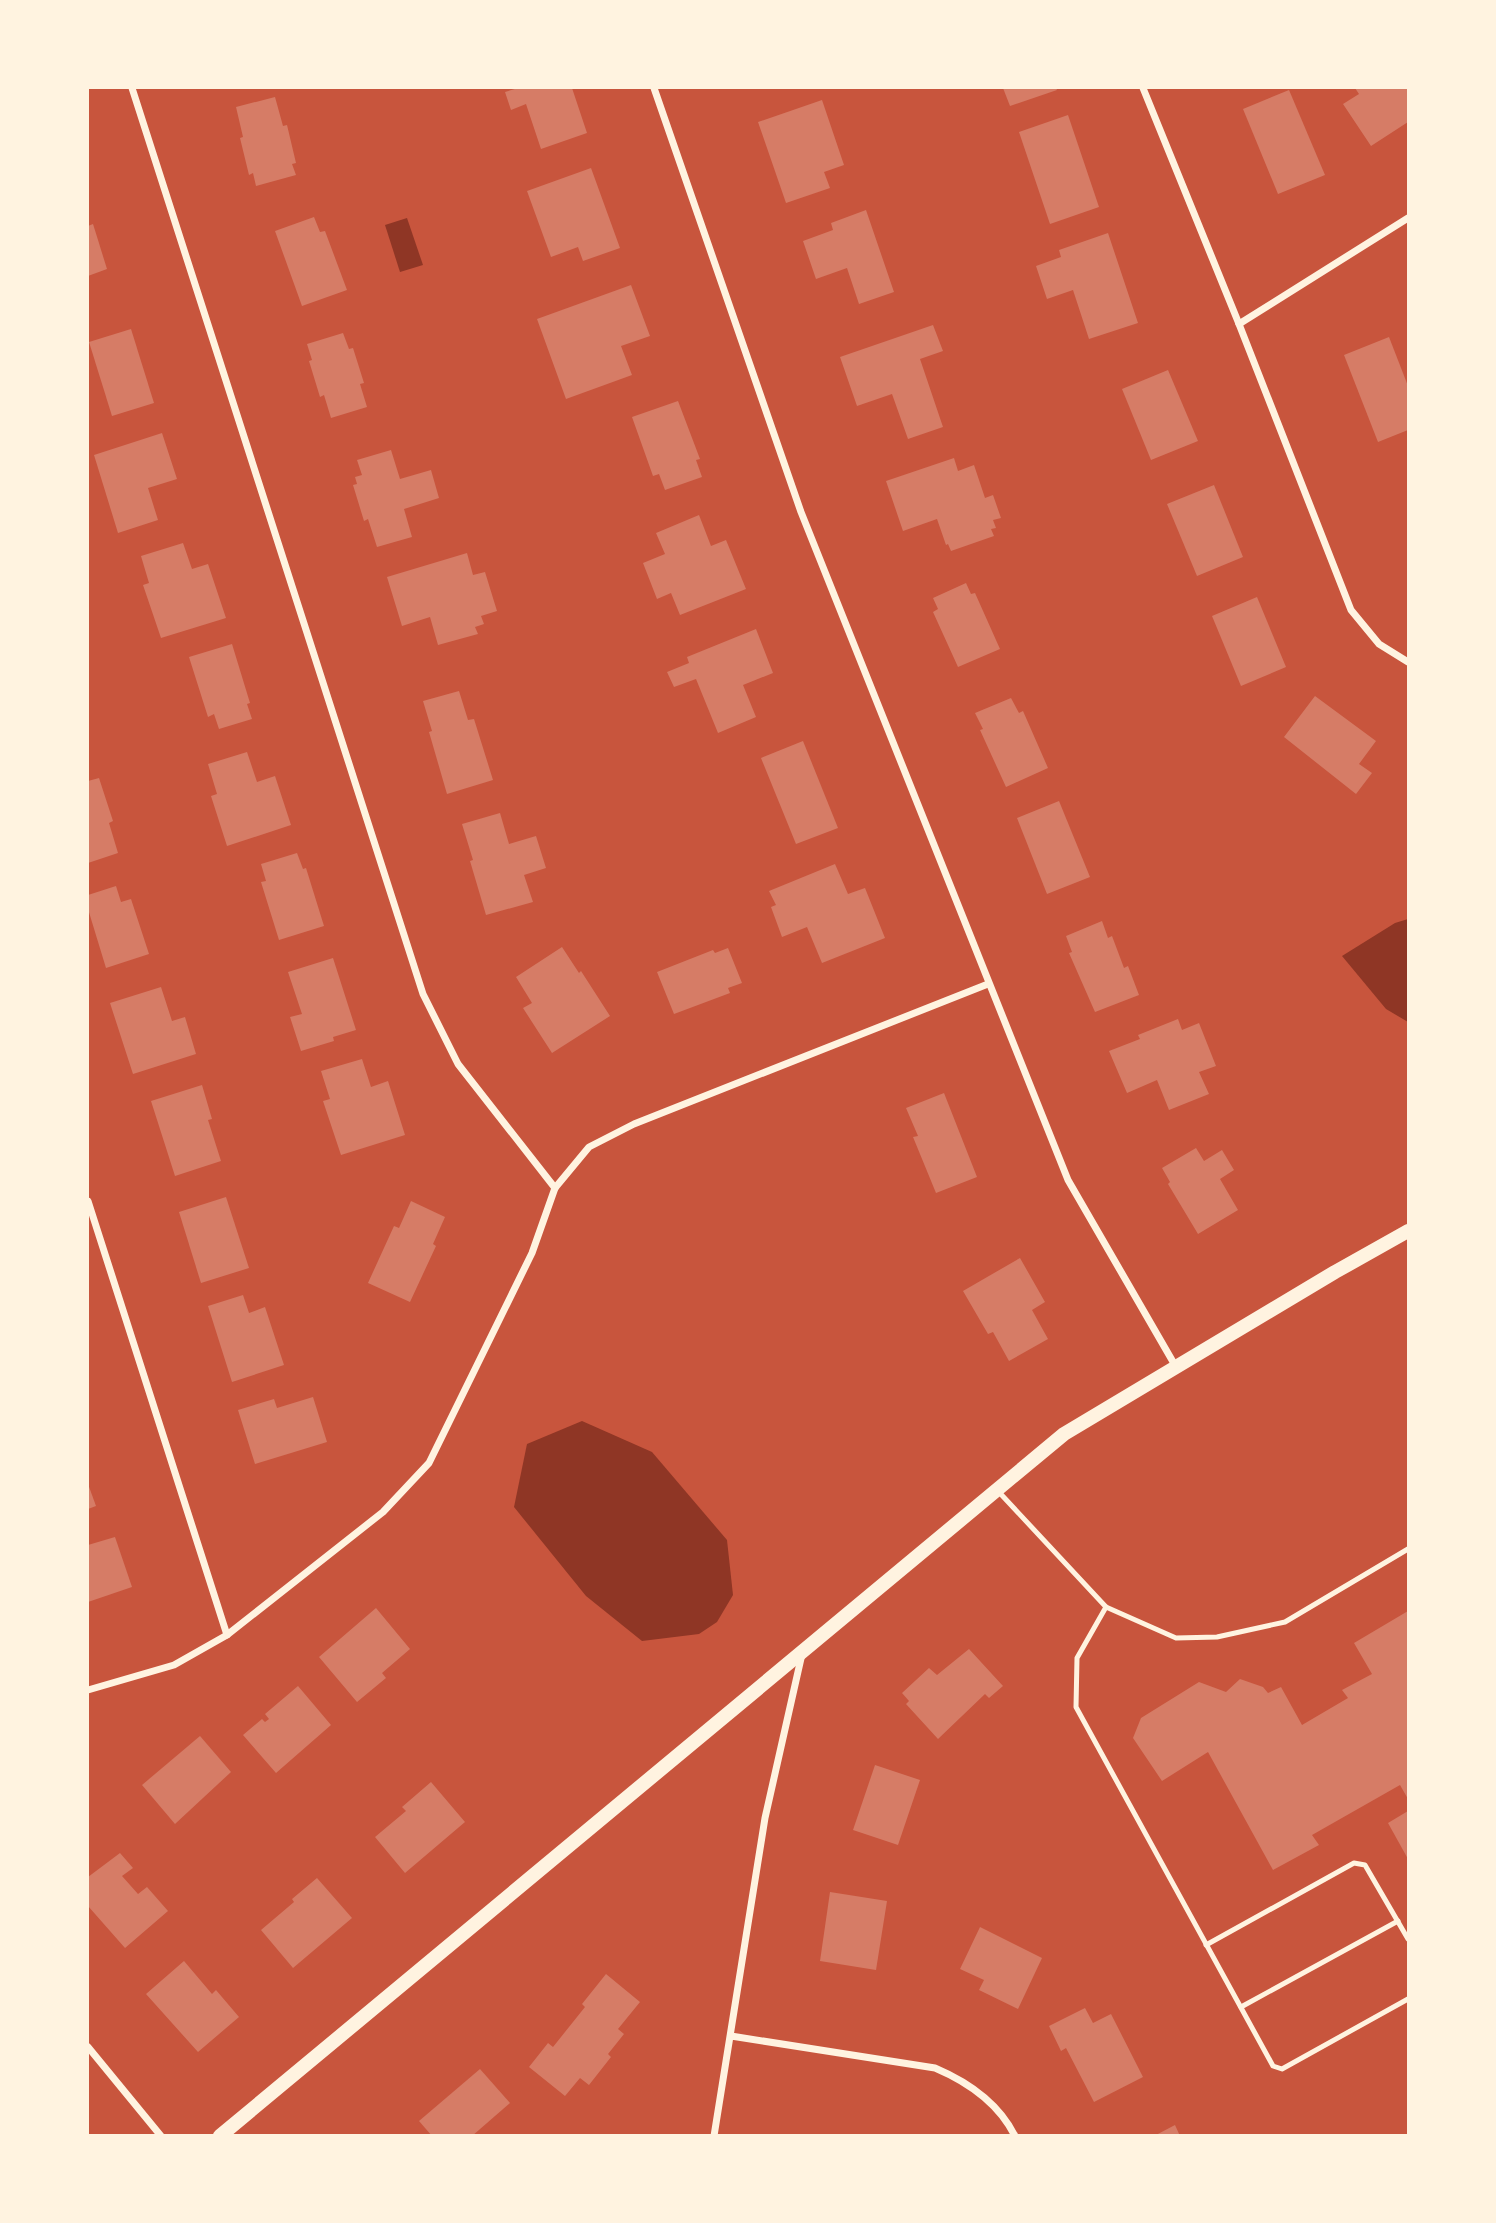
<svg xmlns="http://www.w3.org/2000/svg" width="1496" height="2223" viewBox="0 0 1496 2223" font-family="Manrope,sans-serif">
<style>
.water{fill:#8f3625}
.building{fill:#d67c66}
.lines{fill:none;stroke-linecap:round;stroke-linejoin:round}
.service{stroke:#fff3e0;stroke-width:5}
.minor{stroke:#fff3e0;stroke-width:7}
.secondary{stroke:#fff3e0;stroke-width:14}
</style>
<rect width="100%" height="100%" fill="#c8553d"/>
<g class="water">
<path d="M407,218L423,265L400,272L385,225Z"/>
<path d="M1408,919V1022L1386,1009L1342,956L1395,923Z"/>
<path d="M582,1421L652,1452L727,1540L733,1595L717,1622L699,1634L642,1641L586,1596L514,1507L527,1444Z"/>
</g>
<g class="building">
<path d="M518,88H572L587,133L541,149L526,104L511,110L505,92Z"/>
<path d="M1003,88H1056L1057,90L1010,106Z"/>
<path d="M1355,88H1408V122L1371,146L1343,104L1359,94Z"/>
<path d="M1289,90L1325,175L1278,194L1243,109Z"/>
<path d="M275,97L283,126L287,125L296,163L292,164L296,175L256,186L253,173L249,175L240,138L243,137L236,107Z"/>
<path d="M822,100L844,165L824,172L830,188L786,203L758,122Z"/>
<path d="M1068,115L1099,207L1050,224L1019,132Z"/>
<path d="M591,168L620,248L583,261L578,247L551,257L527,191Z"/>
<path d="M866,210L894,292L859,304L847,268L816,279L803,241L833,230L831,223Z"/>
<path d="M314,217L320,232L325,231L347,290L302,306L275,231Z"/>
<path d="M93,224L107,269L88,276V226Z"/>
<path d="M1108,233L1138,323L1089,339L1073,290L1047,299L1036,266L1061,257L1059,250Z"/>
<path d="M631,285L650,336L621,346L632,375L566,399L537,319Z"/>
<path d="M933,325L943,351L920,359L943,427L908,439L892,394L857,406L840,357Z"/>
<path d="M131,329L154,403L112,416L89,342Z"/>
<path d="M343,333L349,349L353,348L364,383L360,384L367,407L331,418L324,395L320,397L309,361L312,360L307,344Z"/>
<path d="M1389,337L1408,386V430L1378,442L1344,355Z"/>
<path d="M1168,370L1198,441L1151,460L1122,389Z"/>
<path d="M678,401L700,459L696,460L702,477L665,490L659,474L653,476L632,417Z"/>
<path d="M162,433L177,479L148,488L158,520L118,533L94,455Z"/>
<path d="M391,450L400,479L431,470L439,498L404,509L412,537L377,547L368,519L364,521L353,485L357,484L355,477L362,475L357,460Z"/>
<path d="M954,458L958,471L974,465L985,498L993,495L1001,518L993,520L996,528L991,529L994,536L951,551L948,544L946,545L937,519L903,531L886,481Z"/>
<path d="M1214,485L1243,557L1197,576L1167,504Z"/>
<path d="M699,515L711,546L726,540L746,589L680,615L671,593L657,599L643,563L665,554L656,533Z"/>
<path d="M183,543L192,569L208,564L226,618L161,638L143,585L149,583L141,556Z"/>
<path d="M467,553L473,575L485,572L497,611L481,616L484,624L475,627L478,634L438,645L430,617L402,626L387,577Z"/>
<path d="M966,583L971,594L975,593L1000,649L958,667L933,612L938,609L933,598Z"/>
<path d="M1257,597L1286,667L1241,686L1212,616Z"/>
<path d="M756,629L773,673L743,685L756,717L718,733L696,679L674,687L667,672L689,663L687,657Z"/>
<path d="M232,644L250,703L247,704L252,719L219,729L214,714L208,717L189,657Z"/>
<path d="M459,691L468,720L474,719L493,780L447,794L429,732L432,731L423,701Z"/>
<path d="M1315,696L1376,741L1359,764L1372,773L1356,794L1284,737Z"/>
<path d="M1011,698L1019,713L1023,711L1048,768L1006,787L980,730L983,729L975,713Z"/>
<path d="M803,741L838,828L796,844L761,758Z"/>
<path d="M247,752L257,782L275,776L291,825L227,846L211,796L217,794L208,764Z"/>
<path d="M99,778L113,821L109,823L118,853L88,863V781Z"/>
<path d="M1059,801L1090,877L1047,894L1017,818Z"/>
<path d="M500,813L509,844L536,836L546,868L524,875L533,902L486,915L470,861L473,860L462,824Z"/>
<path d="M297,853L303,869L306,868L324,926L279,940L261,882L266,881L261,864Z"/>
<path d="M835,864L848,894L865,888L885,938L822,963L807,927L782,937L771,907L776,905L769,891Z"/>
<path d="M116,886L121,902L131,899L149,954L106,968L88,909V895Z"/>
<path d="M1102,921L1108,938L1112,936L1124,968L1128,966L1139,995L1095,1012L1069,953L1072,952L1066,936Z"/>
<path d="M562,947L579,973L581,971L610,1016L552,1053L523,1008L532,1003L516,977Z"/>
<path d="M728,948L742,983L728,988L730,993L674,1014L657,972L713,950L715,953Z"/>
<path d="M333,958L356,1030L333,1037L334,1041L301,1051L290,1017L302,1014L288,972Z"/>
<path d="M161,987L172,1021L185,1017L196,1054L133,1074L110,1003Z"/>
<path d="M1178,1019L1182,1030L1199,1023L1216,1066L1199,1072L1209,1094L1169,1110L1157,1080L1127,1093L1109,1051L1140,1039L1138,1035Z"/>
<path d="M362,1059L371,1087L388,1081L405,1135L341,1155L323,1101L330,1099L321,1071Z"/>
<path d="M202,1085L212,1119L208,1120L221,1161L175,1176L151,1101Z"/>
<path d="M944,1093L977,1177L936,1193L913,1137L918,1136L906,1108Z"/>
<path d="M1196,1148L1204,1161L1222,1150L1234,1170L1220,1179L1238,1210L1198,1234L1168,1184L1170,1182L1162,1168Z"/>
<path d="M226,1197L249,1268L201,1283L179,1212Z"/>
<path d="M411,1201L445,1217L433,1244L436,1246L410,1302L368,1283L394,1226L399,1228Z"/>
<path d="M1020,1258L1045,1302L1032,1310L1048,1339L1009,1361L993,1332L988,1334L963,1291Z"/>
<path d="M243,1295L249,1313L265,1307L284,1365L232,1382L208,1306Z"/>
<path d="M313,1397L327,1442L255,1464L238,1410L274,1399L277,1408Z"/>
<path d="M88,1484L96,1506L88,1509Z"/>
<path d="M115,1537L132,1587L88,1602V1545Z"/>
<path d="M376,1608L410,1649L382,1673L386,1678L357,1702L319,1657Z"/>
<path d="M1408,1611V1799L1400,1785L1312,1835L1319,1845L1273,1870L1208,1752L1162,1781L1133,1738L1141,1718L1199,1682L1226,1692L1240,1679L1263,1687L1268,1693L1281,1687L1302,1725L1348,1698L1342,1690L1372,1674L1354,1643Z"/>
<path d="M969,1649L1003,1686L989,1698L985,1694L938,1739L906,1704L909,1701L902,1693L929,1668L937,1675Z"/>
<path d="M298,1686L331,1725L276,1773L243,1735L262,1719L265,1722L269,1719L265,1714Z"/>
<path d="M200,1736L231,1772L175,1824L142,1785Z"/>
<path d="M875,1765L920,1780L898,1845L853,1830Z"/>
<path d="M431,1782L465,1822L405,1873L375,1837L406,1811L402,1807Z"/>
<path d="M1408,1811V1859L1388,1823Z"/>
<path d="M120,1853L133,1868L122,1876L138,1894L147,1887L168,1911L125,1948L88,1906V1877Z"/>
<path d="M317,1878L352,1918L293,1968L261,1930L294,1902L292,1899Z"/>
<path d="M830,1892L887,1901L876,1970L820,1961Z"/>
<path d="M980,1927L1042,1958L1018,2009L979,1990L984,1980L960,1969Z"/>
<path d="M184,1961L212,1994L216,1990L239,2017L198,2052L146,1994Z"/>
<path d="M606,1974L640,2002L618,2029L624,2034L608,2054L611,2057L589,2085L580,2078L565,2096L529,2067L548,2043L553,2047L585,2007L582,2004Z"/>
<path d="M1085,2008L1093,2023L1111,2014L1143,2077L1094,2102L1066,2048L1061,2051L1049,2026Z"/>
<path d="M480,2069L510,2103L472,2136H432L419,2121Z"/>
<path d="M1175,2125L1180,2136H1154Z"/>
</g>
<g class="lines">
<g class="service">
<path d="M997,1490L1106,1607L1176,1638L1217,1637L1285,1622L1408,1549"/>
<path d="M1106,1607L1077,1658L1076,1707L1273,2066L1282,2069L1408,1999"/>
<path d="M1206,1945L1354,1863L1365,1865L1408,1939"/>
<path d="M1241,2007L1398,1921"/>
</g>
<g class="minor">
<path d="M132,88L423,994L458,1064L555,1188"/>
<path d="M654,88L801,512L1068,1180L1176,1367"/>
<path d="M1143,88L1239,324L1351,610L1379,644L1408,662"/>
<path d="M1239,324L1408,218"/>
<path d="M88,1201L227,1635"/>
<path d="M88,1690L174,1665L227,1635L383,1512L429,1463L532,1253L555,1188L589,1147L634,1124L988,984"/>
<path d="M731,2036L935,2068C968,2082 998,2102 1015,2136"/>
<path d="M88,2047L161,2136"/>
<path d="M714,2136L765,1818L802,1654"/>
</g>
<path class="secondary" d="M220,2136L1064,1434L1335,1272L1408,1231"/>
</g>
<rect width="1496" height="2223" fill="none" stroke="#fff3e0" stroke-width="178"/>
</svg>
